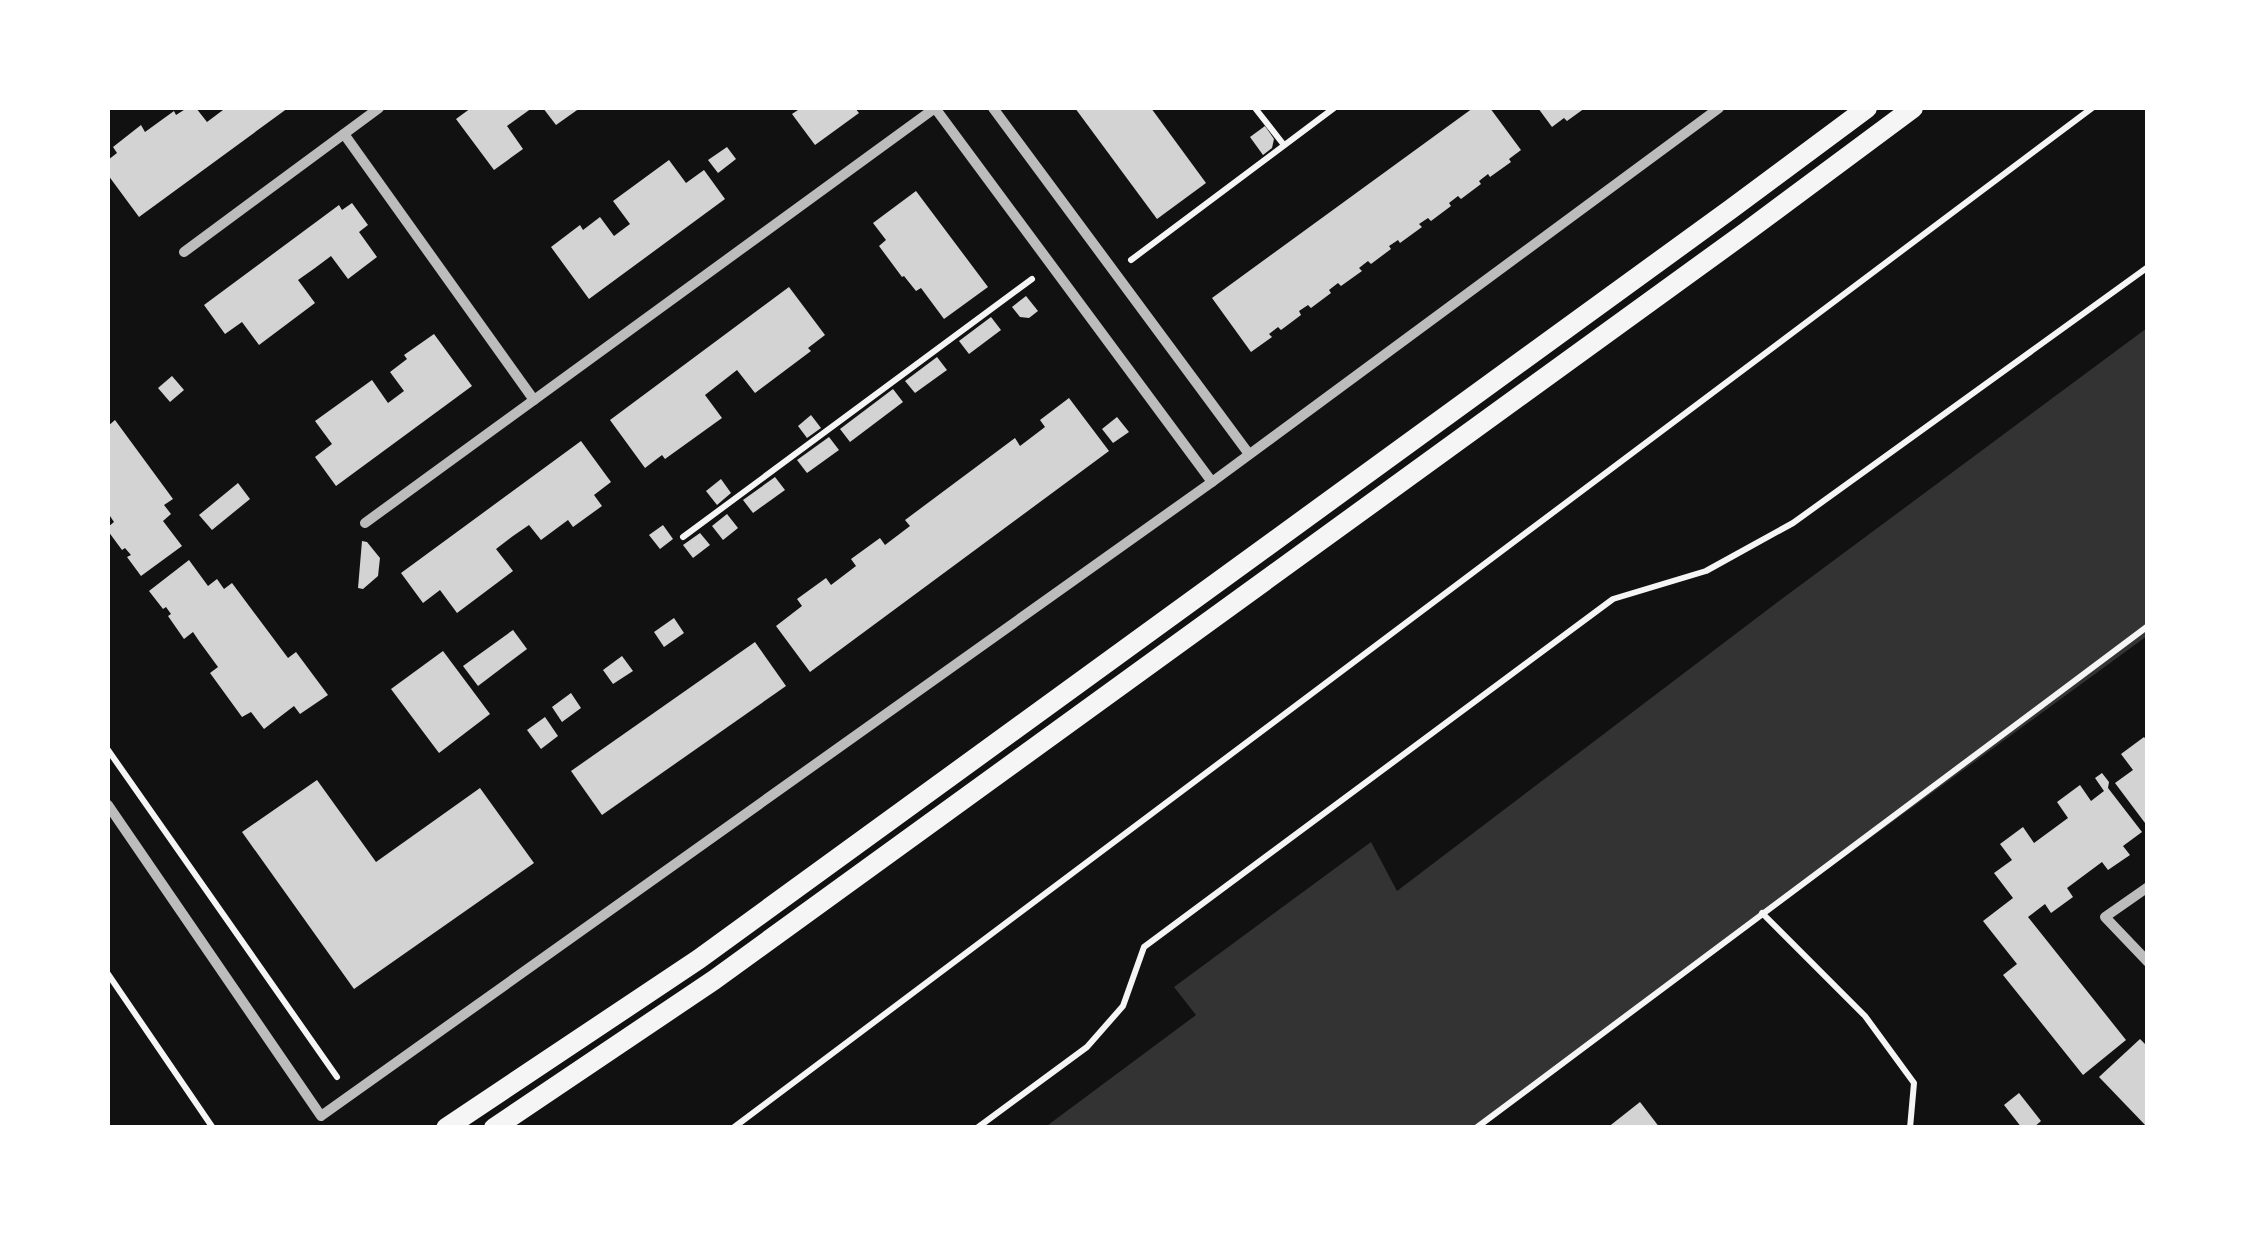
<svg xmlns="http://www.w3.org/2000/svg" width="2255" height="1235" viewBox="0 0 2255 1235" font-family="'PT Sans',sans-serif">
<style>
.water{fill:#333}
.building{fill:#d3d3d3}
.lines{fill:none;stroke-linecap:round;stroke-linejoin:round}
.path{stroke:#f5f5f5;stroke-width:6}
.minor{stroke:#bcbcbc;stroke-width:10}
.secondary{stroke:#f5f5f5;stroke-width:20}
</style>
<rect width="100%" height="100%" fill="#111"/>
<path class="water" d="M2147,328V636L1474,1127L1044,1128L1196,1015L1174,987L1371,842L1397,891L1775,604Z"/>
<g class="building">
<path d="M187,108H196L207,122L223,110L222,108H288L139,217L108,175V160L117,153L113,147L141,125L145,132L174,111L176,115Z"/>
<path d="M471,108H532L507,126L523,149L494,170L456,119Z"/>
<path d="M543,108H580L556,125Z"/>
<path d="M801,108H855L859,113L815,145L792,114Z"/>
<path d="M1075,108H1151L1206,183L1157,219Z"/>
<path d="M1473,108H1490L1521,150L1509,159L1511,162L1490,177L1488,174L1479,181L1481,184L1461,199L1458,196L1449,203L1451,206L1431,221L1428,218L1419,224L1422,227L1400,243L1398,240L1389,246L1391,249L1371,264L1368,261L1359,268L1362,271L1341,286L1338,283L1329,290L1331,293L1311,308L1308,305L1299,311L1301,315L1281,330L1278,327L1269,334L1272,337L1251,352L1212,298Z"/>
<path d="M1538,108H1585L1567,121L1564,118L1552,127Z"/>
<path d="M1265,126L1274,139L1272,148L1263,155L1250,137Z"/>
<path d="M727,147L736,159L718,173L708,160Z"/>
<path d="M669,160L686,183L704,170L725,199L589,299L551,247L580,225L583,230L600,217L614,236L630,224L613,201Z"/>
<path d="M916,191L988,287L944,319L921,288L916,291L904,276L902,277L879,246L886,240L873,223Z"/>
<path d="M352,203L368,225L359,232L377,257L348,279L331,256L315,268L298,280L315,303L259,345L242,322L225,334L204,305L339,205L342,210Z"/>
<path d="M789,287L825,335L808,348L811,351L755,393L737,370L705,395L722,418L665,459L662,455L645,468L610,420Z"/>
<path d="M1026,296L1038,311L1029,318L1020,317L1012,307Z"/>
<path d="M991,317L1001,330L969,354L959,341Z"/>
<path d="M434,334L472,386L336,486L315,457L332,444L315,421L372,380L388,403L404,391L390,372L407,359L404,355Z"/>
<path d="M937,357L947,370L915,393L905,381Z"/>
<path d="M172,376L184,390L170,402L158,388Z"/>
<path d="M893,389L903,402L850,442L840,429Z"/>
<path d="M1069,398L1109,451L810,672L776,626L802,606L797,599L826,578L831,585L856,566L851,559L880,538L885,545L910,526L905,520L1015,438L1020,446L1045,427L1040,420Z"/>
<path d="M811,415L821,428L807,438L798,426Z"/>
<path d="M1117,417L1129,432L1113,443L1102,429Z"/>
<path d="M115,420L173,499L164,505L171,514L163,521L182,546L141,576L127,557L131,555L125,548L122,550L108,531V527L114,522L108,513V426Z"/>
<path d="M829,437L839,450L807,473L797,460Z"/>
<path d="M581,441L611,482L594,495L602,506L573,527L568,520L541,540L529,525L513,536L496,549L513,571L457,613L440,590L423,603L401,573Z"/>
<path d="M775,477L785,490L753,513L743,500Z"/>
<path d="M721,479L731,493L717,505L706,491Z"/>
<path d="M238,483L250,499L212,530L199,515Z"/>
<path d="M727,514L738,528L723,540L712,526Z"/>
<path d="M663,525L673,539L660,549L649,535Z"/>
<path d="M700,533L710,545L693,558L683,545Z"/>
<path d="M362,541L367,542L380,558L378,576L363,589L358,588Z"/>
<path d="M189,560L208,586L217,579L224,589L232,583L288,658L296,652L328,695L300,714L294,706L264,729L251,712L242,717L210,673L218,667L199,641L193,632L184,639L168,616L171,614L166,607L163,609L149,591Z"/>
<path d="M674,618L684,633L664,647L654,632Z"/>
<path d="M513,630L527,649L478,686L463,666Z"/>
<path d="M755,642L786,686L602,815L571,771Z"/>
<path d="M443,651L490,714L439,753L391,689Z"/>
<path d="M622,656L633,671L613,684L603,670Z"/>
<path d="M571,693L581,708L562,722L552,707Z"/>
<path d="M545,717L558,736L541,749L527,730Z"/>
<path d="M2144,737L2148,742V827L2115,783L2133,770L2121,754Z"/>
<path d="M2102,773L2109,782L2108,788L2142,832L2123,846L2130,855L2108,870L2102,862L2067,888L2073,897L2051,913L2045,904L2028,917L2126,1040L2083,1075L2003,975L2017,964L1983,921L2013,898L1994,873L2012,860L2000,844L2023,827L2034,843L2068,818L2057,802L2080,785L2091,801L2104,791L2095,778Z"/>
<path d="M317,780L376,862L480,788L534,863L354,989L242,832Z"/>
<path d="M2140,1039L2148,1047V1128L2099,1077Z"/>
<path d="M2019,1093L2041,1121L2033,1128H2022L2004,1105Z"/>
<path d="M1640,1102L1660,1128H1607Z"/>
</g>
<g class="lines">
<g class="path">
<path d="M1255,108L1284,145"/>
<path d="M1131,260L1334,108"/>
<path d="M683,537L1032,279"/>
<path d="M108,750L337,1077"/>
<path d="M1762,913L1865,1016L1914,1083L1910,1128"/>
<path d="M108,974L213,1128"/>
<path d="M733,1128L2092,108"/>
<path d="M977,1128L1087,1047L1123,1006L1144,947L1613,599L1706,571L1793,523L2148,267"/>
<path d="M1476,1128L2148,626"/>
</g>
<g class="minor">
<path d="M993,108L1249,454"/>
<path d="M344,134L534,400"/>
<path d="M184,252L379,108"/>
<path d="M365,523L935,108L1212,482"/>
<path d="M108,805L321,1116L1212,482L1719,108"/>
<path d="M2148,887L2105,917L2148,962"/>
</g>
<g class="secondary">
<path d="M446,1128L699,959L1731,209L1867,108"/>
<path d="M494,1128L714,980L1746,232L1913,108"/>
</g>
</g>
<rect width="2255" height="1235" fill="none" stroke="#ffffff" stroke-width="220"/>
</svg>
